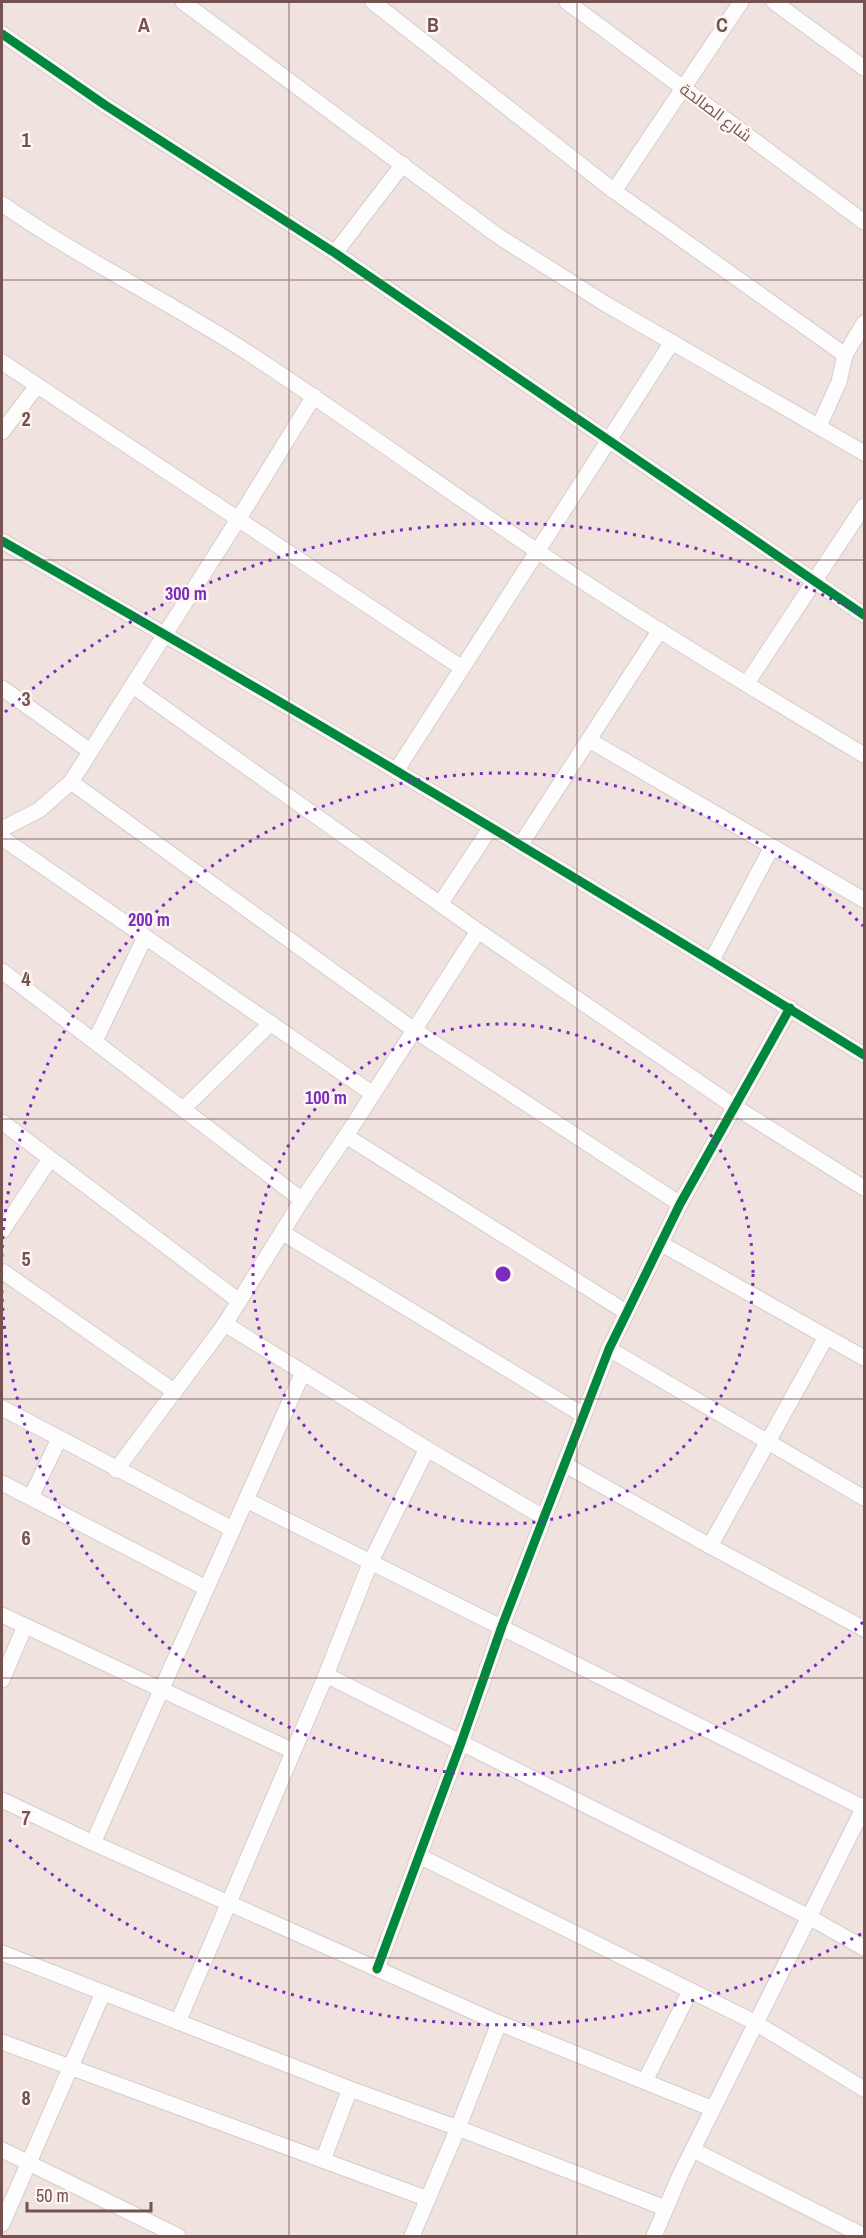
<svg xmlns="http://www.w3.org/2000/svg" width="866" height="2238" viewBox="0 0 866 2238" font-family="'Archivo Narrow',Cairo,sans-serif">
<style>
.residential{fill:#f0e2de}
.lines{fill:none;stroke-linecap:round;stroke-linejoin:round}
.street-casing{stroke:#d6cdcc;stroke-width:17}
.street{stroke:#fefdfd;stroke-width:15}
.cycleway-casing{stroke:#fef6f2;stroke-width:13}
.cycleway{stroke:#00873e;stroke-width:9}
.grid{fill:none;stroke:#755250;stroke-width:1.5;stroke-opacity:0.55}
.ring{fill:none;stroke:#7b2cbf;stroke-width:3;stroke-dasharray:3 6}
.labels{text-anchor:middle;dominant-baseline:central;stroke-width:5;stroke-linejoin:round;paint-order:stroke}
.street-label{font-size:16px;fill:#755250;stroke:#fef6f2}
.grid-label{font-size:20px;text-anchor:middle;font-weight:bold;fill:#755250;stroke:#fef6f2;stroke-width:5;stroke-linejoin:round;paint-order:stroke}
.centre{fill:#7b2cbf;stroke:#fef6f2;stroke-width:3}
.ring-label{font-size:18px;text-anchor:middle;font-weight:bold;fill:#7b2cbf;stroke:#fef6f2;stroke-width:5;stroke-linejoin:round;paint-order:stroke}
</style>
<rect width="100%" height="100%" fill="#f8f1f0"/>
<rect class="residential" x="2" y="2" width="862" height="2234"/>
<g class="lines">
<g class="street-casing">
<g id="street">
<path d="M183,2L498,236L604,303L864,453"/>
<path d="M373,2L614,191L845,355L864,323"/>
<path d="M567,2L864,222"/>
<path d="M774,2L864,68"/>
<path d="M2,34L105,105L335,253L864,615"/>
<path d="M614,191L741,2"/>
<path d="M2,204C82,260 171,302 253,356C349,419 442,487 537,551C644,623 754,689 864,755"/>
<path d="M335,253L403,164"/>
<path d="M2,362L462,668"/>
<path d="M819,426L839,382L845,355"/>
<path d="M2,432L37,386"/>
<path d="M2,541C293,707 580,879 864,1055"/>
<path d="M747,683L864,506"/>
<path d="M133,686L478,931L735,1107L864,1188"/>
<path d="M2,688L90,751"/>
<path d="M589,740L864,900"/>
<path d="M396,771L672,342"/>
<path d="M71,782L414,1030L680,1204"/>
<path d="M2,829L39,810L71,782L239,518L314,396"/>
<path d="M2,838L373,1094"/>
<path d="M521,844L660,630"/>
<path d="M440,904L491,827"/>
<path d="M712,960L772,847"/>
<path d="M2,971L302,1200"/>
<path d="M95,1041L145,937"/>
<path d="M183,1109L271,1023"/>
<path d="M2,1122L239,1301"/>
<path d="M346,1136L626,1312"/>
<path d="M2,1231L50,1159"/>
<path d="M283,1233L583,1415"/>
<path d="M660,1243L864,1358"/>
<path d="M2,1271L175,1392"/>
<path d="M225,1324L427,1449L543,1517"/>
<path d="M609,1349L864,1498"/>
<path d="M2,1408L232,1529"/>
<path d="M564,1464L710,1546L864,1629"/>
<path d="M116,1470L225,1324L302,1200L346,1136L478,931"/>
<path d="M2,1483L206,1588"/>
<path d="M31,1497L59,1439"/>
<path d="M246,1500L864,1808"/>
<path d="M710,1546L826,1337"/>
<path d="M2,1615L293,1751"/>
<path d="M326,1675L809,1917L864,1948"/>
<path d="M2,1680L25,1626"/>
<path d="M2,1800L93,1843L499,2023L713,2109"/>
<path d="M93,1843L303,1372"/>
<path d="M419,1856L756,2023L864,2089"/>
<path d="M2,1953L350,2089L458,2128L665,2208"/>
<path d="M377,1969L461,1743L502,1626L609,1349L680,1204L790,1008"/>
<path d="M178,2022L326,1675L371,1561L427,1449"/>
<path d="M2,2042L428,2199"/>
<path d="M645,2081L690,1991"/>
<path d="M2,2150L178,2236"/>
<path d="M693,2150L864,2236"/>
<path d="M323,2160L350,2089"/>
<path d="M2,2224L103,1993"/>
<path d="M412,2236L458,2128L499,2023"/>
<path d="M654,2236L681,2173L864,1807"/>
</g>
</g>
<use href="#street" class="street"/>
<g class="cycleway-casing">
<g id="cycleway">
<path d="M2,34L105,105L335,253L864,615"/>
<path d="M2,541C293,707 580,879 864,1055"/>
<path d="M377,1969L461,1743L502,1626L609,1349L680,1204L790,1008"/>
</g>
</g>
<use href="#cycleway" class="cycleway"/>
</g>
<path class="grid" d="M289,2V2236M577,2V2236M2,280H864M2,560H864M2,839H864M2,1119H864M2,1399H864M2,1678H864M2,1958H864"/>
<g class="ring">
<circle cx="503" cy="1274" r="250"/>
<path d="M863 1622A501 501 0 1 1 863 926"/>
<path d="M861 1934A751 751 0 0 1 5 1836M5 712A751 751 0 0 1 861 614"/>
</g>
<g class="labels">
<g class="street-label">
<text transform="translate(716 112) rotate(37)">شارع الصالحة</text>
</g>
</g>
<g class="grid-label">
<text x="144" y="32">A</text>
<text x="433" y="32">B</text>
<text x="722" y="32">C</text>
<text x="26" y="147">1</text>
<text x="26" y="426">2</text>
<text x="26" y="706">3</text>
<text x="26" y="986">4</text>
<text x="26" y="1266">5</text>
<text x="26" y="1545">6</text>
<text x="26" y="1825">7</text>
<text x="26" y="2105">8</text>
</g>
<circle cx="503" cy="1274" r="9" class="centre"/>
<g class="ring-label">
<text x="186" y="600">300 m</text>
<text x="149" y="926">200 m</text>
<text x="326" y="1104">100 m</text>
</g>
<rect width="866" height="2238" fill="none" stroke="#755250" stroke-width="6"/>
<path d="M27 2202v9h124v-9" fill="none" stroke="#755250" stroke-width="3"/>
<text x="36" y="2202" font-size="18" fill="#755250" stroke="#fef6f2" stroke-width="4.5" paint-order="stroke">50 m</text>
</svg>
